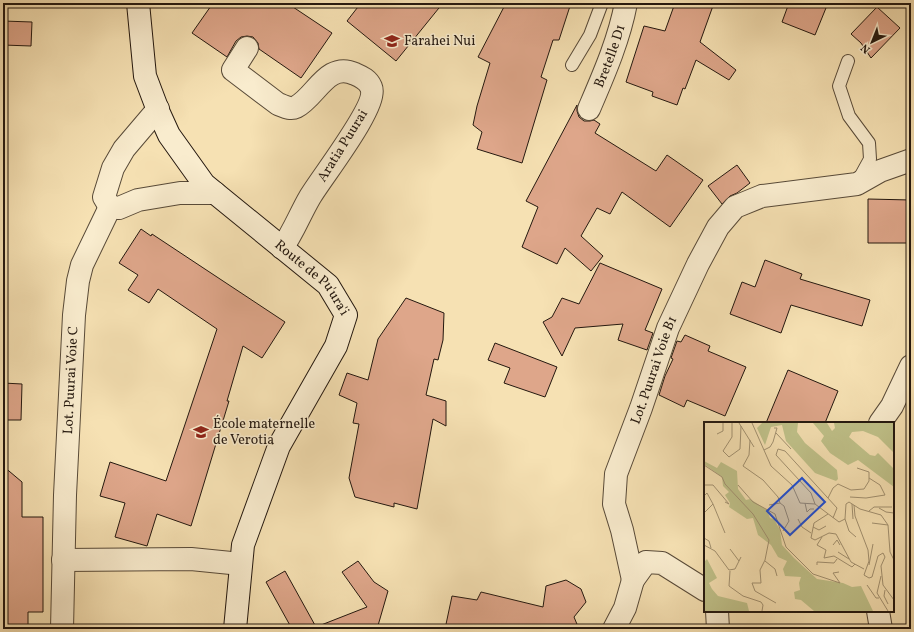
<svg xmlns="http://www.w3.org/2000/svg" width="914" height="632" viewBox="0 0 914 632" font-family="Vollkorn,serif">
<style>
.building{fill:#dea68a;stroke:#24180f}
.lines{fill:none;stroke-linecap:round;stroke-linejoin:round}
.lane-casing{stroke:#584a38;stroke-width:14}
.street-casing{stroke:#584a38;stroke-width:24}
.secondary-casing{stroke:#24180f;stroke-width:24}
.lane{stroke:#f9ecce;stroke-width:12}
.street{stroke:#f9ecce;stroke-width:22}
.secondary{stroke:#f9ecce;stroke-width:22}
.labels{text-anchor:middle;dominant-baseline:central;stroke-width:3;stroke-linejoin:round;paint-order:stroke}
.poi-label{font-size:14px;fill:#24180f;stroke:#f9ecce;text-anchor:start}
.street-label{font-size:14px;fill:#24180f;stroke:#f9ecce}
.inset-road{fill:none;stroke:#a29171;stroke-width:1}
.view{fill:#1d4ed8;fill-opacity:0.15;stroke:#1d4ed8;stroke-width:2}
.inset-edge{fill:none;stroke:#24180f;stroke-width:2}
</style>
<rect width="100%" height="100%" fill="#f6e1b3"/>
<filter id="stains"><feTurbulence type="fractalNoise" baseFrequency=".005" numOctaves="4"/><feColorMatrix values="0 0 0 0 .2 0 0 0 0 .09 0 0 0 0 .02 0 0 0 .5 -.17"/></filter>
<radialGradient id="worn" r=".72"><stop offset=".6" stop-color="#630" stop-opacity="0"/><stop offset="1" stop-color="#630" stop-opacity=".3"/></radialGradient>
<g class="building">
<path d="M213,3H287L332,33L301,78L259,49L258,43L253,37L247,36L241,37L236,41L227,57L192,33Z"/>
<path d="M361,3H443L396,61L347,21Z"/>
<path d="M506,3H571L559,40H553L541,77L547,80L522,163L477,149L482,132L473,125L477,106L490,63L478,57Z"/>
<path d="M675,3H714L700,42L736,70L729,80L696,60L685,89L683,88L677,105L652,96L653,92L626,82L644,26L665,31Z"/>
<path d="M789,3H828L815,35L782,22Z"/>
<path d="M877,7L900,28L871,58L861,43L851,34Z"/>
<path d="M3,21L32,22L31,46L3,45Z"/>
<path d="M577,105V111L579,117L584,121H590L594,120L600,124L595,133L656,171L667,155L703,180L670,227L622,192L610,214L597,208L581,236L603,256L591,271L565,248L557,264L522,247L538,207L526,201Z"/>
<path d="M737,165L750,183L737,193L730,196L722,204L708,186Z"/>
<path d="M868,199L911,200V243H868Z"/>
<path d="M141,229L151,236L152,234L285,322L262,358L243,346L227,401H229L191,526L157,514L147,546L115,537L125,503L100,496L110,462L166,481L217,329L158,289L149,303L128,290L138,275L119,263Z"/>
<path d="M765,260L802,274L800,279L870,300L862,326L791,305L781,333L730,314L742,282L755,287Z"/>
<path d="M600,263L662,289L645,330L653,333L647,350L618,340L623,324L575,328L562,356L543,322L552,317L562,298L579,304Z"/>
<path d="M406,298L444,313L443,340L438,360L434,359L426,395L446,401V426L433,419L417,509L394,503V507L355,497L349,478L359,424L353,423L357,403L339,395L347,373L368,380L378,339Z"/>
<path d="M685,335L710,346L708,351L746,367L725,416L687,400L684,407L659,395L665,376L673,359L671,358L677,341L681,342Z"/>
<path d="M495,343L557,367L545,397L504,383L510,368L488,360Z"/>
<path d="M788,370L838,391L825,423H766Z"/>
<path d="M3,383L22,384L21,420H3Z"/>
<path d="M3,466L22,482V517H43V612H28V629H3Z"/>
<path d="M358,561L374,582L388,591L377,629H292L266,582L285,571L316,627L367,607L342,572Z"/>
<path d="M566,580L581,589L586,602L574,617L579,629H445L452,596L477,600L481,592L543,607L546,586Z"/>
</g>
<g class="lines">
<g class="lane-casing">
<g id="lane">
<path d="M848,61L839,86L849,116L869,143L870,159L859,179"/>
<path d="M572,65L590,35L602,3"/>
</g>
</g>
<g class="street-casing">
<g id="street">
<path d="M247,48L233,70L278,104C284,106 290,110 296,107C316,97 327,61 355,74C362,77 368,80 371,87C379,105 321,178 310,197C300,214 293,233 282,248"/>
<path id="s1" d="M589,109C604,74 619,40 626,3"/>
<path d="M110,207L104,197L113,168L124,149L158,109"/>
<path d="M110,207L119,208L138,200L180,193H215"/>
<path d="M880,423L892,406L911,366"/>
<path d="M63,560L191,559L241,564"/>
<path id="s2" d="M705,590L662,563L646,562L633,580L622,530L614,504L616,474L641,408L668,328L698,264L718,227L735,207L762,196L857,184L880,171L911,160"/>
<path d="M717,611L718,629"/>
<path d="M878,611L881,629"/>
<path id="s3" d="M62,629L65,495L74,315L78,281L82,265L110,207"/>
<path d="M614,629L625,608L633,580"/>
</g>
</g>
<g class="secondary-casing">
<g id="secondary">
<path id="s4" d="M138,3L145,76L159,113L169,135L204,184L328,285L346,315L336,346L279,446L243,545L235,629"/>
</g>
</g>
<use href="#lane" class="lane"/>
<use href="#street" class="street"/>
<use href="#secondary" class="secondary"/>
</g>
<defs>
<g id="school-bare" transform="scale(1.2)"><path d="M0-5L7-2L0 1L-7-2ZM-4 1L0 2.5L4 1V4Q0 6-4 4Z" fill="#8f2418" stroke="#f9ecce" stroke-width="2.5" paint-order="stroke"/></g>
</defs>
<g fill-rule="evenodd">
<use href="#school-bare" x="392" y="41"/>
<use href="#school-bare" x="201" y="432"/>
</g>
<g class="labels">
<g class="poi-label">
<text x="404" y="41">Farahei Nui</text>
<text x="213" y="424">École maternelle<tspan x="213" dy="16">de Verotia</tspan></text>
</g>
<g class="street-label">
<text stroke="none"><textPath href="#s1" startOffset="57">Bretelle D1</textPath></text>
<text transform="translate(343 146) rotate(-58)">Aratia Puurai</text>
<text stroke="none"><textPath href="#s4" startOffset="341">Route de Pu'ura'i</textPath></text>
<text stroke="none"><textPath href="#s2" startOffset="308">Lot. Puurai Voie B1</textPath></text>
<text stroke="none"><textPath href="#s3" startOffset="249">Lot. Puurai Voie C</textPath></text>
</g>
</g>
<g transform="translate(704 422)">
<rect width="190" height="190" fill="#f6e1b3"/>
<path d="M58,1H94L93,10L101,21L133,48L134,57L132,59L111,51L82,19L78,3L67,5L61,23L53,6ZM109,1H123L128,9L131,6L130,1H190V31L174,15L159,9L148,10L145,15L166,33L171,34L174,31L190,47V65L154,38L144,43L126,31L117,19L120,14ZM0,39L13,46L17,40L33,49L34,67L42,78L46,77L63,88L66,96L70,97L76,108L78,123L90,136L113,157L139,161L148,165L157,164L169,189H110L97,178L91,177L90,170L96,168L95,161L97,155L81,154L79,147L83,139L74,135L67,123L54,113L49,96L43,97L25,85L26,81L21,73L25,70L19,64L18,55L0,42ZM3,137L13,156L5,161L8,167L14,174L43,181L45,189H0V140Z" fill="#c0c28a"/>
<path class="inset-road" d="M28,1V15L19,29L25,35L36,27L37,4M35,1L50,25M48,1L67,44L88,63L96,81L111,82L135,100L141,97L142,82L145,80L156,87L177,93L184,103L186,130L190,138M72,11L87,27M13,12L19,9V1M46,18L45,33L39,44L59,58L74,75L76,81M60,28L66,25L69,20L73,6H70M0,43L18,55L21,62L49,92L65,118L61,138L56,148L57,161H48L51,169L72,181M0,63H9L25,82L21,80M34,63L49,80L71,92L82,125L109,152L136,161L129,151L135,150M0,74L3,71L9,82L0,91M146,75L162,76L181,73L176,63L165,56M124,76L129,66L134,62L147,68L160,67L165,59V50L153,46M101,81L103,90L106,87H110M9,82L21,111M111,82L107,71L72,33L74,27L81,29L133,86L129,96M148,82L149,97M65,83L76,81L80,84L85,99L79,109M150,83L151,94L164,128L165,139L160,153L165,156L168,155L174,134L179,131L181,135L177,144L179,163L190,178M175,86L182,90L190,91M165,89L170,85H188M124,92L110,101L107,116L111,118L125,111L132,112L147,140L160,147M94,97L98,105L107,111M141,97L145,109L152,115M168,101L184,103M109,105L115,108L122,104M118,115L113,123L122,128L120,136L130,134L148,145L151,142M0,116L5,119L7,126M0,123L11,129L25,148L31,147L37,135M129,123L133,118L136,123M26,127L35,139M134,130L145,137M61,139L71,147L73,154M113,143V140L130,141L133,137M165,143L169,122M26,149L25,164L39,174L57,180L59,183L58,189M177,154L173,171L184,189M163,163L172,176H175M181,168L180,174L184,182"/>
<path class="view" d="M98,56L121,80L86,113L63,89Z"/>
<rect width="190" height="190" class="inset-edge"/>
</g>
<rect width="914" height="632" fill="none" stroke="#f6e1b3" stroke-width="16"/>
<rect x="4" y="4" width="906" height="624" fill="none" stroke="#24180f" stroke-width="2"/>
<rect x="8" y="8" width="898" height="616" fill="none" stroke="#24180f"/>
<g transform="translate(872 42) rotate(223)" stroke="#f9ecce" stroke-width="3" paint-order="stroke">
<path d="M0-3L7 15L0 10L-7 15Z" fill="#24180f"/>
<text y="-6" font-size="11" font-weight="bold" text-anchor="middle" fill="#24180f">N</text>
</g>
<rect width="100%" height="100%" filter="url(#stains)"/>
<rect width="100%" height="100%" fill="url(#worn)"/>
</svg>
